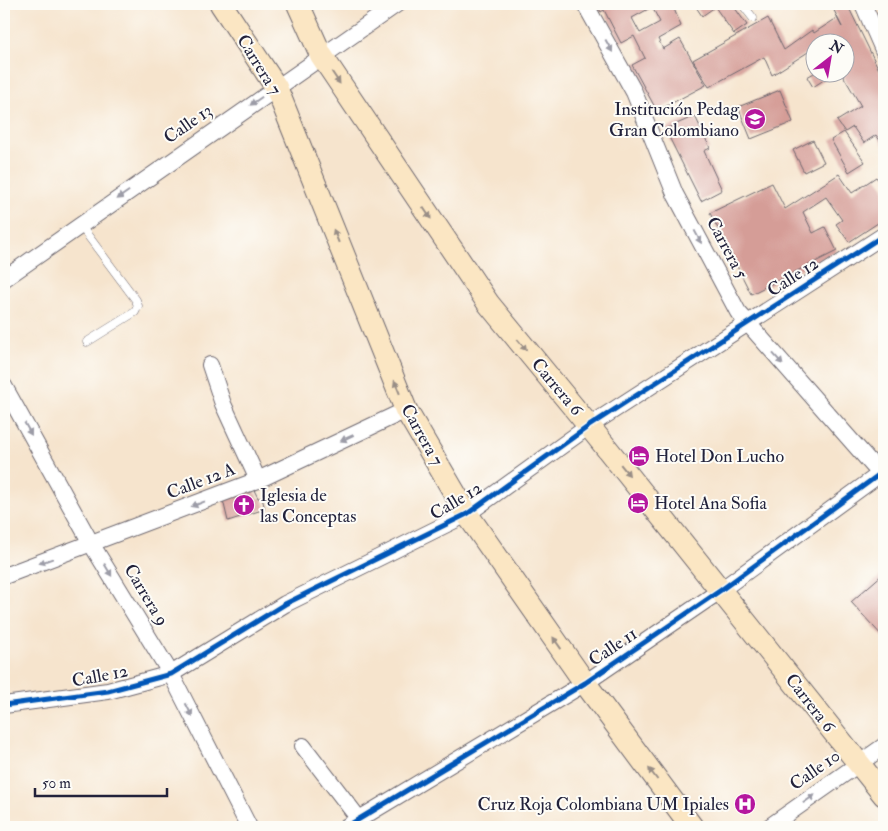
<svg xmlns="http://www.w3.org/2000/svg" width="888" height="831" viewBox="0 0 888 831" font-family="'IM FELL Double Pica',serif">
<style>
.building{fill:#d59d97;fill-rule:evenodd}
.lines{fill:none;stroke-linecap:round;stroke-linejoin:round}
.lane-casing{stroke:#6c666e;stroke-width:9}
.street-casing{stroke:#6c666e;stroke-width:18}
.secondary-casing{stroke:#6c666e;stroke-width:24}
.lane{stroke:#fff;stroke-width:8}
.street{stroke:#fff;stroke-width:16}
.secondary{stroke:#fbe6c3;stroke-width:22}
.cycleway-casing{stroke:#fdfcf7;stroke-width:8}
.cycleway{stroke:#0057b8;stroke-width:5}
.oneway{fill:#9c9ca7}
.oneway2{fill:#998e86}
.labels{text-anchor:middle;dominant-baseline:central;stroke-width:4;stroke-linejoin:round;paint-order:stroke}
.street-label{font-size:18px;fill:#22223b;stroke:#fdfcf7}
.poi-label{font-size:18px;fill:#22223b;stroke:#fdfcf7;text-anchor:start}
</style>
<rect width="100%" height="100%" fill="#fdfcf7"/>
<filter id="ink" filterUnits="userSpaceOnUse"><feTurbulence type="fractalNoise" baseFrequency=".02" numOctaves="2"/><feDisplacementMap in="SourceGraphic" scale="10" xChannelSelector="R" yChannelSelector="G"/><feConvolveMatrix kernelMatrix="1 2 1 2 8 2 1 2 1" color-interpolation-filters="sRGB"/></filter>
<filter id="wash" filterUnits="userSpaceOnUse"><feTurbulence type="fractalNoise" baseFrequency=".0096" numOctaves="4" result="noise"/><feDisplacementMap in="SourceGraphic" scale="20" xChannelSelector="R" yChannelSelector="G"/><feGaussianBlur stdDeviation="1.12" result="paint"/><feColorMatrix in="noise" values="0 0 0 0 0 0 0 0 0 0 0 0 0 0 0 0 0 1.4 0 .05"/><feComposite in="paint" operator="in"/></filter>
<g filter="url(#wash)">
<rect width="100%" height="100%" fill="#f6e4cd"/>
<g id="blocks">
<g class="building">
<path d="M596,4H672L681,26L658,39L663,49L680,39L706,85L657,111L632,65L645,58L634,36L621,43L604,10L601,12ZM652,7L660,22L640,33L632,18Z"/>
<path d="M694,4H732L747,25L734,34L715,7L702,16Z"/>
<path d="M831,4H847L884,80V146L876,135L864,143L853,127L845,132L837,121L861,106L841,72H846V42H816V47L772,75L764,57L709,87L693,60L768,18L784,50L812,30L814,33L837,18L842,27Z"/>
<path d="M816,72H832L833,74L813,87L807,77Z"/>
<path d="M780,90L793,122L751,139L738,107Z"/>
<path d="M695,116L710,148L704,151L722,190L701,201L665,129Z"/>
<path d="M844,132L865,162L849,172L831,140Z"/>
<path d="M813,140L824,162L804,172L793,150Z"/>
<path d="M839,174L852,193L876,177L884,187V219L849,242L836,224L842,220L826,197L803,212L813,233L825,227L837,251L751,294L710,213L772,183L785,209Z"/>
<path d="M253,488L258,498H262L265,509L228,521L223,500Z"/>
<path d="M884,573V638L851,602Z"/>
</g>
</g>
</g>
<g filter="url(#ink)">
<use href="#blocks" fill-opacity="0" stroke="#6c666e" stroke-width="1"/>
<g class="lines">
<g class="lane-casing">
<g id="lane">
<path d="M742,4L753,18"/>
<path d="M80,225L136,300L138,306L135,312L87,342"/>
</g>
</g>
<g class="street-casing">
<g id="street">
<path d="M585,4L634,92L675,194L738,312L884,478"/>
<path d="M863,4L884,52"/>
<path d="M4,279L397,4"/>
<path d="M210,365L223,404L258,480"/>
<path d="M4,386L92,545L171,674L249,827"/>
<path d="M4,576L258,480L406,410"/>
<path d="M4,705L108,691L171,674L285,604L467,514L589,426L884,235"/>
<path d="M303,746L359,819"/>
<path d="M346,827L585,683L721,590L884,471"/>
<path d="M769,827L884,746"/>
</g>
</g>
<g class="secondary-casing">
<g id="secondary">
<path d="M221,4L276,87L406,410L467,514L585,683L692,827"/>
<path d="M298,4L321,55L488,303L589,426L884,795"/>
</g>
</g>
<use href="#lane" class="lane"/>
<use href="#street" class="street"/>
<use href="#secondary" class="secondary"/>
<g class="cycleway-casing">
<g id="cycleway">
<path d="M4,705L108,691L171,674L285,604L467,514L589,426L884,235"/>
<path d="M346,827L585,683L721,590L884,471"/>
</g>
</g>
<use href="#cycleway" class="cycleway"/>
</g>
<defs><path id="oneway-solid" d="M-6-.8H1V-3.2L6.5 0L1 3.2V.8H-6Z" transform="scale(1.25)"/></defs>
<g class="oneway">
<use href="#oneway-solid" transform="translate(609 46) rotate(61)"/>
<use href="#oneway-solid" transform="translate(256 101) rotate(145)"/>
<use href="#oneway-solid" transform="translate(123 195) rotate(145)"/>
<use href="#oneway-solid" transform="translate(698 237) rotate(62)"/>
<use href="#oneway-solid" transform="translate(778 359) rotate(48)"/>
<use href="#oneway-solid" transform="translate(28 429) rotate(61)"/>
<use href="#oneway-solid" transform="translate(347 438) rotate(155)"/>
<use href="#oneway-solid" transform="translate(198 504) rotate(159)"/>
<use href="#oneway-solid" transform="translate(46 561) rotate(160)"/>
<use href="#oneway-solid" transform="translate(108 570) rotate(59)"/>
<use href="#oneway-solid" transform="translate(189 710) rotate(63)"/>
<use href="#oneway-solid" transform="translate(809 799) rotate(-35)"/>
</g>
<g class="oneway2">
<use href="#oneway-solid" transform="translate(336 78) rotate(56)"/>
<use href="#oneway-solid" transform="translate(427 213) rotate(56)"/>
<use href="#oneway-solid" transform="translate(336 236) rotate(-112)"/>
<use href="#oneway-solid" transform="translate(522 345) rotate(50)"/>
<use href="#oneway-solid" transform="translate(397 387) rotate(-112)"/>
<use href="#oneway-solid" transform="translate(625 470) rotate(51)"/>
<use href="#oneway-solid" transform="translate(557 643) rotate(-125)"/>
<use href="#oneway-solid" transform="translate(653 774) rotate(-127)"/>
</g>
</g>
<defs>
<g id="school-disc" transform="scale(1.125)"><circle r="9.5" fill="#b5179e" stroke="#fdfcf7"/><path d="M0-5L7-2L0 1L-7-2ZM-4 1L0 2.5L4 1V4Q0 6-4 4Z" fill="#fff"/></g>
<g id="hotel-disc" transform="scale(1.125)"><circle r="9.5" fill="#b5179e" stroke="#fdfcf7"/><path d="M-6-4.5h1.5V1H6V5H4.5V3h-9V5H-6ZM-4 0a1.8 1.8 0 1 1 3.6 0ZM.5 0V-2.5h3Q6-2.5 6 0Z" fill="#fff"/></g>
<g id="church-disc" transform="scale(1.125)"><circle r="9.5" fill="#b5179e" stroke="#fdfcf7"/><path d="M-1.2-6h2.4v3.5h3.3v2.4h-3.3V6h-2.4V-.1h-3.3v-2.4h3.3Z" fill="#fff"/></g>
<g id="hospital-disc" transform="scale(1.125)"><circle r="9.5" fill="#b5179e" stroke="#fdfcf7"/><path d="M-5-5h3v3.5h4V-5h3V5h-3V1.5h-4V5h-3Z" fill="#fff"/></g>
</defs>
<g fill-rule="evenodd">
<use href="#school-disc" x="755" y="119"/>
<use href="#hotel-disc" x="639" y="456"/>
<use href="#hotel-disc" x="638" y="503"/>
<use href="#church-disc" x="244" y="505"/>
<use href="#hospital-disc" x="745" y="804"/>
</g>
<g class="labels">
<g class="street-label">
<text transform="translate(259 65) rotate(58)">Carrera 7</text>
<text transform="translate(188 124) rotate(-35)">Calle 13</text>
<text transform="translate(727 248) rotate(62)">Carrera 5</text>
<text transform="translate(793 277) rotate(-33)">Calle 12</text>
<text transform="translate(557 387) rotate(50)">Carrera 6</text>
<text transform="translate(422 435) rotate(61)">Carrera 7</text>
<text transform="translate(201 481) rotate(-21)">Calle 12 A</text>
<text transform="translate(456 501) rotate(-31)">Calle 12</text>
<text transform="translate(146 595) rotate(59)">Carrera 9</text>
<text transform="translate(613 647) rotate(-34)">Calle 11</text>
<text transform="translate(100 676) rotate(-11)">Calle 12</text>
<text transform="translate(810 703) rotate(52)">Carrera 6</text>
<text transform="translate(815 770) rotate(-35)">Calle 10</text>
</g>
<g class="poi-label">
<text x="739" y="109" text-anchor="end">Institución Pedag<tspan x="739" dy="21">Gran Colombiano</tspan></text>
<text x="655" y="456">Hotel Don Lucho</text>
<text x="260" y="495">Iglesia de<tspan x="260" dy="21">las Conceptas</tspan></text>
<text x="654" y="503">Hotel Ana Sofia</text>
<text x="729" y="804" text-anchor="end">Cruz Roja Colombiana UM Ipiales</text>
</g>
</g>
<rect width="888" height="831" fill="none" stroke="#fdfcf7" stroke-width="20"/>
<g transform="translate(830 58) rotate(31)"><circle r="24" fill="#fdfcf7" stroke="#a5a5ac"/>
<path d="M0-4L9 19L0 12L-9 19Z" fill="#b5179e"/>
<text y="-8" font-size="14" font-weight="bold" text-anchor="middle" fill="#22223b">N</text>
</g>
<path d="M35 788v8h132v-8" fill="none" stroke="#22223b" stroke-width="2.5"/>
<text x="42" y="788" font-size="15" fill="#22223b" stroke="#fdfcf7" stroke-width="4" paint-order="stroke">50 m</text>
</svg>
